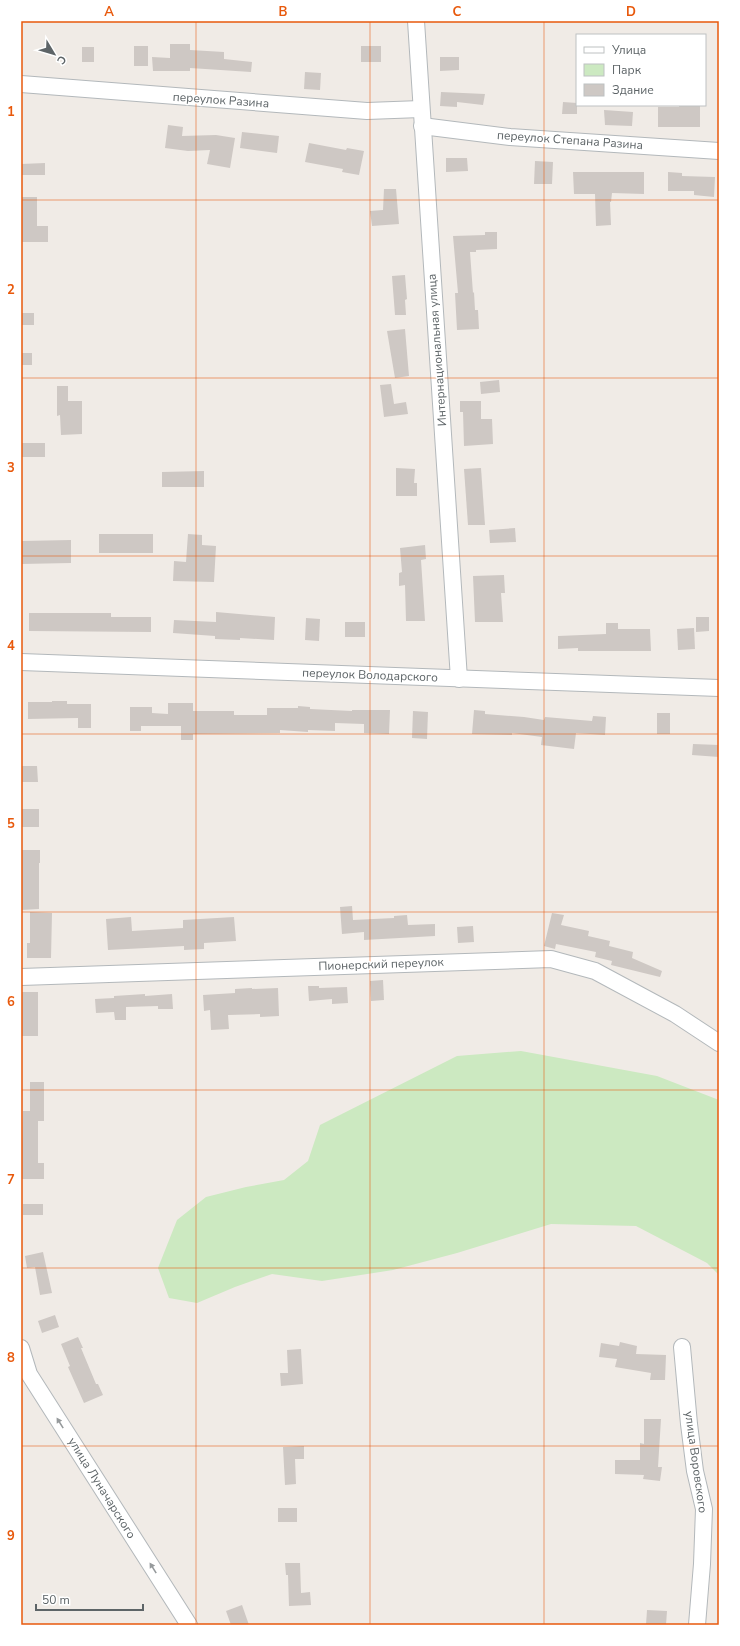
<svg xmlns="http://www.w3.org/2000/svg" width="740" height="1646" viewBox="0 0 740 1646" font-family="'Nunito Sans',sans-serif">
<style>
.green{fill:#cce9c1}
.building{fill:#cec8c4}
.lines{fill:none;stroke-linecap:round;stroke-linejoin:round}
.minor-casing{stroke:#b3b8bb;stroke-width:18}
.minor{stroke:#fff;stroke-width:16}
.oneway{fill:#969a9c}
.grid{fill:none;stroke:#e8590c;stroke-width:1;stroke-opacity:0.55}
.labels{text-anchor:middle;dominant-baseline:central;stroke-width:3;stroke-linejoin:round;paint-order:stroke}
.street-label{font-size:12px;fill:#5d6467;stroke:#fff}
.neatline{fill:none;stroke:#e8590c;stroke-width:1.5}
.grid-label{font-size:13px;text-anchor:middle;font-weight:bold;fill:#e8590c}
</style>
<rect width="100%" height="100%" fill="#f0ebe6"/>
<path class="green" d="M521,1051L657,1076L719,1100V1275L707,1263L636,1226L551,1224L457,1253L393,1270L322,1281L272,1274L235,1287L197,1303L169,1298L158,1268L177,1220L206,1197L246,1187L284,1180L308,1161L320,1125L457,1056Z"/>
<g class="building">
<path d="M170,44H190V50L224,52V59L252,62L251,72L190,68V71H153L152,57L170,58Z"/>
<rect x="134" y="46" width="14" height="20"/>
<rect x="361" y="46" width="20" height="16"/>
<rect x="82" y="47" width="12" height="15"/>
<path d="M440,57H459V70L440,71Z"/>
<path d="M305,72L321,73L320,90L304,89Z"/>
<path d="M441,92L485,94L483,105L457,102V107L440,106Z"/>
<path d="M563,102L577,103V114H562Z"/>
<path d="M679,105H700V127H658V107H679Z"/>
<path d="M604,110L633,112L632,126L605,125Z"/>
<path d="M168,125L183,127L182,136L216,135L235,138L230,168L207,164L210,150L188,151L165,148Z"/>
<path d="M242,132L279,136L277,153L240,148Z"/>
<path d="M309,143L346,150L347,148L364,151L359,175L342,172L343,169L305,162Z"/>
<path d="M446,158H467L468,171L446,172Z"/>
<path d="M535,161L553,162L552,184H534Z"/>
<path d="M45,163V175H21V164Z"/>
<path d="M573,172H644V194L612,193L611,202H610L611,225L596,226L595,194H574Z"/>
<path d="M668,172L682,173V176L715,177L714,197L694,195V191H668Z"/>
<path d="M384,189H396L399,224L372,226L370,211L383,210Z"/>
<path d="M21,197H37V226H48V242H21Z"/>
<path d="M485,232H497V249L476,250V252H470L473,293L474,292L475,310H478L479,329L457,330L455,293H458L453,236L485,235Z"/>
<path d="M405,275L407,299L405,300L406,315H395L392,276Z"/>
<rect x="21" y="313" width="13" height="12"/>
<path d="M405,329L409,376L395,378L387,331Z"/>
<rect x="21" y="353" width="11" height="12"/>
<path d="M499,380L500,392L481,394L480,382Z"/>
<path d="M391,384L394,404L406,402L408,414L384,417L380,385Z"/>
<path d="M57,386H68V401H82V434L61,435L60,415L57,416Z"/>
<path d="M460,401H481V419H492L493,444L464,446L463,412H460Z"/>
<rect x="21" y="443" width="24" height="14"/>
<path d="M396,468L415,469L414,483H417V496H396Z"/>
<path d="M481,468L485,525H468L464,469Z"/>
<path d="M204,471V487H162V472Z"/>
<path d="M515,528L516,542L490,543L489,530Z"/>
<rect x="99" y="534" width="54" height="19"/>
<path d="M188,534L202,535V545L216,546L214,582L173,581L174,561L186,562Z"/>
<path d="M71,540V563L21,564V541Z"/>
<path d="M425,545L426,559L421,560L425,621H406L405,585L399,586V573L402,572L400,548Z"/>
<path d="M504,575L505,593H501L503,622H475L473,576Z"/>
<path d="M216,612L275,617L274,640L240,638V640L215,639V636L173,633L174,620L216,622Z"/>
<path d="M29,613H111V617H151V632L29,631Z"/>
<path d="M696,617H709V631L696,632Z"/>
<path d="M306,618L320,619L319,641L305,640Z"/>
<rect x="345" y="622" width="20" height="15"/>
<path d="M606,623H618V629H650L651,651H578V648L558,649V636L606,634Z"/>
<path d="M694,628L695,649L678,650L677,629Z"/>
<path d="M52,701H67V704H91V728H78V718L28,719V702H52Z"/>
<path d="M168,703H193V711H234V715H267V708H298V706L310,707V709L352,711V710H390L389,734L364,733V724L335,723V731L308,730V732L280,730V733L193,734V740H181V726H141V731H130V707H152V713L168,714Z"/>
<path d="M474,710L485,711V714L524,717L544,720L545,717L592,721L593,716L606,717L605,735L576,733L574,749L541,745L542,737L512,733V735L472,734Z"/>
<path d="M413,711L428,712L427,739L412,738Z"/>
<rect x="657" y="713" width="13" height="21"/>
<path d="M693,744L719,745V757L692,755Z"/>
<path d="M21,766H37L38,782H21Z"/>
<rect x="21" y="809" width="18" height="18"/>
<path d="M21,850H40V863H39V909L21,910Z"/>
<path d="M352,906L353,920L394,918V916L407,915L408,925L435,924V936L364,940V932L342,934L340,907Z"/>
<path d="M30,912L52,913L51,958H27V943H30Z"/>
<path d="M552,913L564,915L561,925L589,931L588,936L610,941L609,946L633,952L632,958L662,971L660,977L611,965L612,961L595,957L596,952L556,944L555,949L544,946Z"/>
<path d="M131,917L132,931L183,928V920L234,917L236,941L204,943V949L184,950V946L108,950L106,919Z"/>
<path d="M473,926L474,942L458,943L457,927Z"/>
<path d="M383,980L384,1000L371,1001L370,981Z"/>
<path d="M308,986H319V988L347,987L348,1003L332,1004V999L309,1001Z"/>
<path d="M252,988V989L278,988L279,1016L260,1017V1014L228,1015L229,1029L211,1030L210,1010L204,1011L203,995L235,993V989Z"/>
<rect x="21" y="992" width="17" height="44"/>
<path d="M145,994V996L172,994L173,1009H158V1006L126,1007V1020H115L114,1012L96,1013L95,999L114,998V996Z"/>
<path d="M30,1082H44V1121H38V1163H44V1179H21L23,1111H30Z"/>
<rect x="23" y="1204" width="20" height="11"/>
<path d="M43,1252L52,1293L40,1295L35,1267L27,1268L25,1256Z"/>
<path d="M55,1315L59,1327L42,1333L38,1321Z"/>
<path d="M78,1337L83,1348H81L96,1384H98L103,1395L84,1403L68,1367L70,1366L61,1344Z"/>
<path d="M620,1342L637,1346L636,1354L666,1355L665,1380H650L651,1373L615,1367L617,1359L599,1357L601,1343L619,1346Z"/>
<path d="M301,1349L303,1384L281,1386L280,1373H288L287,1350Z"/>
<path d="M644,1419H661L658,1467H662L660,1481L643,1479L644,1475L615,1474V1460H640V1443L644,1444Z"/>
<path d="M304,1446V1459H295L296,1484L285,1485L283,1447Z"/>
<rect x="278" y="1508" width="19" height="14"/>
<path d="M285,1563H300L301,1593L310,1592L311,1605L289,1606L288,1575H286Z"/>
<path d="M242,1605L249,1625H231L226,1611Z"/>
<path d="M647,1610L667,1611L666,1625H646Z"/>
</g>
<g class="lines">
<g class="minor-casing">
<g id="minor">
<path d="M416,21L459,679"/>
<path d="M21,84L367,111L421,109"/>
<path d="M422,126L510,137L719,151"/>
<path d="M21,662L719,688"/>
<path d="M21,977L551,959L595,971L675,1014L719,1043"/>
<path d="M682,1347L689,1424L695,1471L704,1509L702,1564L697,1625"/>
<path d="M21,1348L29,1374L189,1625"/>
</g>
</g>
<use href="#minor" class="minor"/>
</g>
<defs><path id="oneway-solid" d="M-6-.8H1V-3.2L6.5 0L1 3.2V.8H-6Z"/></defs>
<g class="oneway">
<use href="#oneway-solid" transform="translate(60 1423) rotate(-122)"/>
<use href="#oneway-solid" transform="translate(153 1568) rotate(-122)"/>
</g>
<path class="grid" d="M196,21V1625M370,21V1625M544,21V1625M21,200H719M21,378H719M21,556H719M21,734H719M21,912H719M21,1090H719M21,1268H719M21,1446H719"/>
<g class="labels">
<g class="street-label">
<text transform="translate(221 100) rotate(4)">переулок Разина</text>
<text transform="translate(570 140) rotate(4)">переулок Степана Разина</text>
<text transform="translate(437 350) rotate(-94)">Интернациональная улица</text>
<text transform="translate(370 675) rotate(2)">переулок Володарского</text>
<text transform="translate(381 964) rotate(-2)">Пионерский переулок</text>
<text transform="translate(696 1462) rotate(82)">улица Воровского</text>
<text transform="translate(102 1488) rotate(58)">улица Луначарского</text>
</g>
</g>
<rect width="740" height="1646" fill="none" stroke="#ffffff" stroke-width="44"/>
<rect x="576" y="34" width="130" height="72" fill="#ffffff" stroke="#bec1c2"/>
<rect x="584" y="47" width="20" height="6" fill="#ffffff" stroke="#bec1c2"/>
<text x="612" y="54" font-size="12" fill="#5d6467">Улица</text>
<rect x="584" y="64" width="20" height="12" fill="#cce9c1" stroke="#bec1c2"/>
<text x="612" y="74" font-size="12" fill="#5d6467">Парк</text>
<rect x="584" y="84" width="20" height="12" fill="#cec8c4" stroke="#bec1c2"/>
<text x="612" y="94" font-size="12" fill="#5d6467">Здание</text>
<g transform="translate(54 54) rotate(128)" stroke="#ffffff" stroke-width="3" paint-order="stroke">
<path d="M0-3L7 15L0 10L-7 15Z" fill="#5d6467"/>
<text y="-6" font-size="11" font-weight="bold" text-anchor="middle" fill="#5d6467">С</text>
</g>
<path d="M36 1604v6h107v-6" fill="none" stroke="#5d6467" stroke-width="2"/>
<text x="42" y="1604" font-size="12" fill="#5d6467" stroke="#ffffff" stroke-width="3" paint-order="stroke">50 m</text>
<rect x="22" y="22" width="696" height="1602" class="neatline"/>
<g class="grid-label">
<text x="109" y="16">A</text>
<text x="283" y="16">B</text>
<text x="457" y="16">C</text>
<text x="631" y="16">D</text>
<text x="11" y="116">1</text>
<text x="11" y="294">2</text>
<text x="11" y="472">3</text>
<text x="11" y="650">4</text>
<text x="11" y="828">5</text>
<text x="11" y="1006">6</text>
<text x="11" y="1184">7</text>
<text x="11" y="1362">8</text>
<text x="11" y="1540">9</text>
</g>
</svg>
